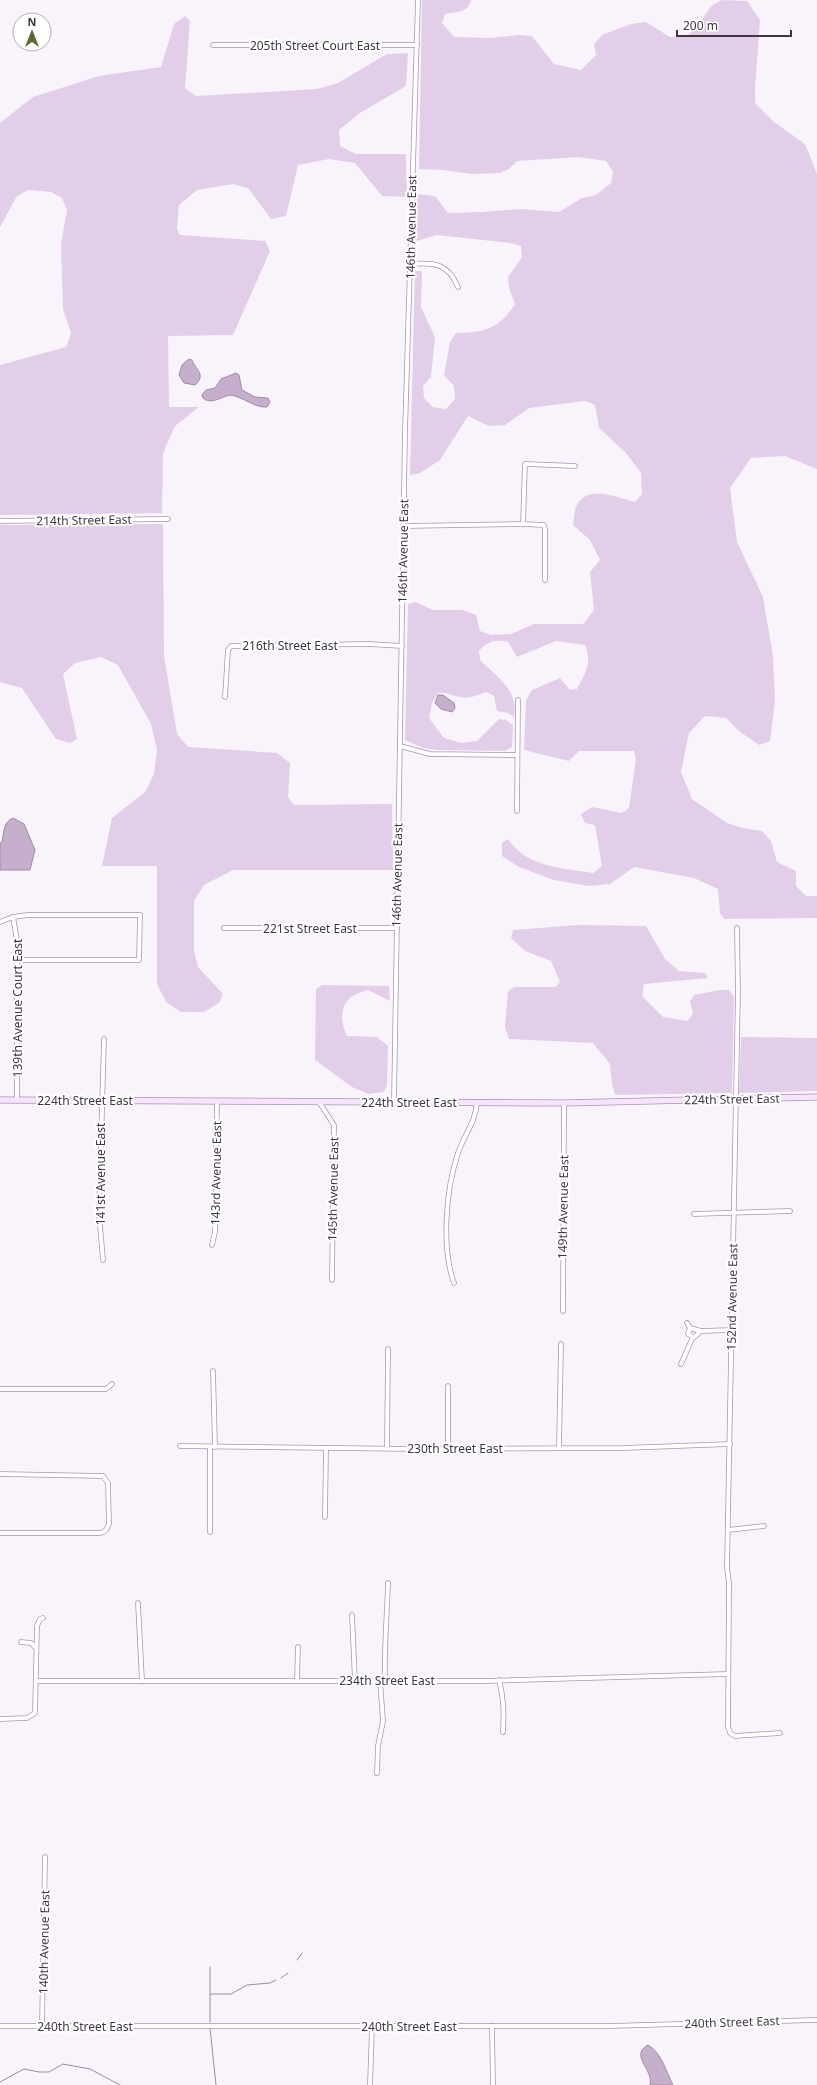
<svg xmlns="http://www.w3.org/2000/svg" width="817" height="2085" viewBox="0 0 817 2085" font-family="'Noto Sans',sans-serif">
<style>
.green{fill:#e2cee8}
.water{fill:#c6afcd;stroke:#9e8ba3}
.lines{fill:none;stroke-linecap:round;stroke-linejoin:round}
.stream{stroke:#9e8ba3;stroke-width:1}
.street-casing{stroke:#a993b0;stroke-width:5.5}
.secondary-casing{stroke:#a993b0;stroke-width:7}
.street{stroke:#fff;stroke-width:4}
.secondary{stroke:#f6e4fc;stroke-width:5.5}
.labels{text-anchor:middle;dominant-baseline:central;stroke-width:4;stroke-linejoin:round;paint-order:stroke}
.street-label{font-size:12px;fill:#3f3642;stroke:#fff}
</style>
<rect width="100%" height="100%" fill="#f9f4fb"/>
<g class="green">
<path d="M422,0H471C469,13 455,12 445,14L442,23L454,37L490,38L519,35L532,36L554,64L581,70L596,55L594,44L602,35L631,24L646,22L670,37H686L698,26L711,6L722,0L747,1L760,20L755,88V103L774,122L805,144L817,174V469L785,456L751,458L730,488L737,542L763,597L773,656L775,701L770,741L759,745L739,731L726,718L705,716L689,733L681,772L692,799L727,823L742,828L762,831L771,841L777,862L796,871V886L806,896H817V918L724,919L720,913L718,889L694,878L634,867L610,884L588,886L554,880L519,867L502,856V843L508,839C526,867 562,868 593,873L602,866L595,825L585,823L581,814L592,807L622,813L629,808L636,759L634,751H579L569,761L524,750L526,700L532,690L560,678L570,690L577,689C586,671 592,664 585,645L556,641L517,657L508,642C495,639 488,641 479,651L480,660C497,677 519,690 514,717L508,713L497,711L494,696L486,692C478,695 469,699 460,697C452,696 447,692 438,693L432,703L429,718L444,738L462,743L477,741L499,719L506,720L513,725L512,747L505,751L437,750L423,748L405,740L408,604L415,602L433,610H462L476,615L480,631L491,635L511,634L534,624H583L594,610L590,572L600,560L590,540L573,525C574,520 574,512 576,507C586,483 617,497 635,502L642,494L641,473L626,453L599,428L595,405L585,401L529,408L505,425L489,426L468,416L440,460L420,473L410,475L415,271H422L421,307L435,337L431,377L423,386L424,398L433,407L446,409L455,399L454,386L444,375L450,342L456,333C484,333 500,328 515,304L509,288L508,277L522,257L521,246L510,243L437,235L416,241L417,194L435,196L448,213L482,212L521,209L559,212L582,198L596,195L611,183L613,172L606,161L579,157L517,161L509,169L500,173L472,174L443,170L419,169Z"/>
<path d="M185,16L190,21L185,88L196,96L317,89L338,83L387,54L408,53L406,86L360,113L339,130L340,146L356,154H406L407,197L382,196L355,163L329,159L298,165L286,216L271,219L248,188L233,184L197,190L179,205L177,228L180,235L265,241L270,251L233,335L168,336L169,407H199L175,426L163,453L162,513L0,515V365L66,347L71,333L63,309L61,244L67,210L62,198L51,192L28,190L17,196L0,227V123L33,97L99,76L161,67L174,24Z"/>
<path d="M163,524L164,656L177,734L188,747L277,753L290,763L288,797L294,805L392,804L393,870H233L204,885L194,901V951L198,967L223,994L219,1003L204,1012H181L166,1002L157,984V866H102L112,818L145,792L154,774L157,750L151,724L118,665L101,657L75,663L63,674L77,739L70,743L56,739L22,688L0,682V525Z"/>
<path d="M579,925L646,926L665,959L679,971L705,973L708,978L644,984L642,996L663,1017L688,1021L693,1013L690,1002L694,995L720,990H729L734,997L732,1093L615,1095L612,1084L610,1064L593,1043L509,1039L505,1027L508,991L514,987H555L560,982L551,961L525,951L511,938L513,930Z"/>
<path d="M322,985L389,986L390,1001L368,990C363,992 354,994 350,998C339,1008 341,1024 347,1036L377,1037L388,1046L387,1085L384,1092L368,1094L352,1087L315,1060L316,989Z"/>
<path d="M741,1037L817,1038V1091L739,1093Z"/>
</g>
<g class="water">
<path d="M189,359L192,360C195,369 207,375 195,385L184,383L179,375L182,365Z"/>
<path d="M236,373L239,375L242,390L255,397L268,398L270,402L267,407C254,408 244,397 230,395C221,397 211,405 203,398L202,395L206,390L215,388L221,379Z"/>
<path d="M438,695H443L454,703L455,708L452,712L441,709L435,703Z"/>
<path d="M13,818L24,824L35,850L30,870H0V843L2,842C4,833 3,822 13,818Z"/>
<path d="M648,2045C662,2053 666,2072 673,2085H650C654,2070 629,2055 648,2045Z"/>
</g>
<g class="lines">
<g class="stream">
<path d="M297,1960L302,1953"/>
<path d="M281,1978L288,1973"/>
<path d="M210,1994V1967"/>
<path d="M210,2022V1994H231L247,1985L270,1983L276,1980"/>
<path d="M210,2028L216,2085"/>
<path d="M0,2082L24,2069L39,2072H49L63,2064L90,2069L120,2085"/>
</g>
<g class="street-casing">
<g id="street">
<path d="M213,45H417"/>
<path d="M410,264C434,262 448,263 458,287"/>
<path d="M0,521L168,519"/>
<path d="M523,524L525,464L575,466"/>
<path d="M404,526L523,524L544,525L545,530V580"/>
<path d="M225,697L228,650L231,646L369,644L402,646"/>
<path d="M400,746L430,754L517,755"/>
<path d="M517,811L518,700"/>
<path d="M13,917L17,940V1100"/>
<path d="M0,922L13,917L28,915H140L139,960H17"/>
<path d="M224,928H396"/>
<path d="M737,928L738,991L727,1567L729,1583L728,1727L730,1733L735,1736L780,1733"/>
<path d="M319,1102L334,1125L332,1280"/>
<path d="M394,1102L405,432L418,0"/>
<path d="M694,1214L790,1211"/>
<path d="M212,1245L215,1232L217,1101"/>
<path d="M103,1260L99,1214L104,1039"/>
<path d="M454,1283C441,1247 446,1189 458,1153C464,1135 476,1122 477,1102"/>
<path d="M563,1311L564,1103"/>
<path d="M687,1323L690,1328L701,1331L732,1330"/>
<path d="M690,1328L688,1334L693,1337"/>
<path d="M681,1364L692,1339L701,1331"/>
<path d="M213,1371L215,1447"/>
<path d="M0,1389H106L112,1384"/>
<path d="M180,1446L416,1449L624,1448L730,1444"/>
<path d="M210,1447V1532"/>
<path d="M387,1448L388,1349"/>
<path d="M448,1448V1386"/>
<path d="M559,1448L561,1344"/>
<path d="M0,1474L103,1476L108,1483L109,1524L106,1530L101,1533H0"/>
<path d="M325,1517L326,1448"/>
<path d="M728,1530L764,1526"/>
<path d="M138,1603L142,1681"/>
<path d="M352,1615L355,1681"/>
<path d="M21,1642L31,1643L36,1648"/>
<path d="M297,1680L298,1647"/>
<path d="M385,1680C384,1647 387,1616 388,1583"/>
<path d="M499,1680C504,1699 504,1713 503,1732"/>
<path d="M36,1681H486L728,1674"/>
<path d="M0,1719L27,1718L35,1713L37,1626L40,1619L43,1618"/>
<path d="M377,1773L378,1746L383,1721L380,1680"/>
<path d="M0,2026H610L817,2020"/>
<path d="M42,2026L45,1857"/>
<path d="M492,2026L493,2085"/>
<path d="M370,2085L372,2026"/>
</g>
</g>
<g class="secondary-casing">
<path id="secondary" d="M0,1100L564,1103L817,1097"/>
</g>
<use href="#street" class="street"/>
<use href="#secondary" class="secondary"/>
</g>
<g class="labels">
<g class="street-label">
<text x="315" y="45">205th Street Court East</text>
<text transform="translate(411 227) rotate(-89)">146th Avenue East</text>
<text transform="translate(84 520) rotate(-1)">214th Street East</text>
<text transform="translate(403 551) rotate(-89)">146th Avenue East</text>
<text x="290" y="645">216th Street East</text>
<text transform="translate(397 875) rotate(-89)">146th Avenue East</text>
<text x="310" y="928">221st Street East</text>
<text transform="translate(17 1008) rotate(-90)">139th Avenue Court East</text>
<text transform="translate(732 1099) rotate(-1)">224th Street East</text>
<text x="85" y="1100">224th Street East</text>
<text x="409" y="1102">224th Street East</text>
<text transform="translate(216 1173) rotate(-89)">143rd Avenue East</text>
<text transform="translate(100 1174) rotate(-90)">141st Avenue East</text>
<text transform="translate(333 1189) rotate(-89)">145th Avenue East</text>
<text transform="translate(563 1207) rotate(-89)">149th Avenue East</text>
<text transform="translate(732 1297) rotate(-89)">152nd Avenue East</text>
<text x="455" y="1448">230th Street East</text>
<text x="387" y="1680">234th Street East</text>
<text transform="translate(44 1942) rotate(-89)">140th Avenue East</text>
<text transform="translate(732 2022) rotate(-2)">240th Street East</text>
<text x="85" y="2026">240th Street East</text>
<text x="409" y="2026">240th Street East</text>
</g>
</g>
<g transform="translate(32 32)"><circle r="19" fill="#ffffff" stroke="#b2afb3"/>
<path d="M0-3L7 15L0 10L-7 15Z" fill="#666532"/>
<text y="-6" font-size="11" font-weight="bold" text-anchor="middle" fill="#3f3642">N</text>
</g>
<path d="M677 30v6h114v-6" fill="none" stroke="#3f3642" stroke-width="2"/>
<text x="683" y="30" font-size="12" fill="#3f3642" stroke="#ffffff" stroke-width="3" paint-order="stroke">200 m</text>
</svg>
